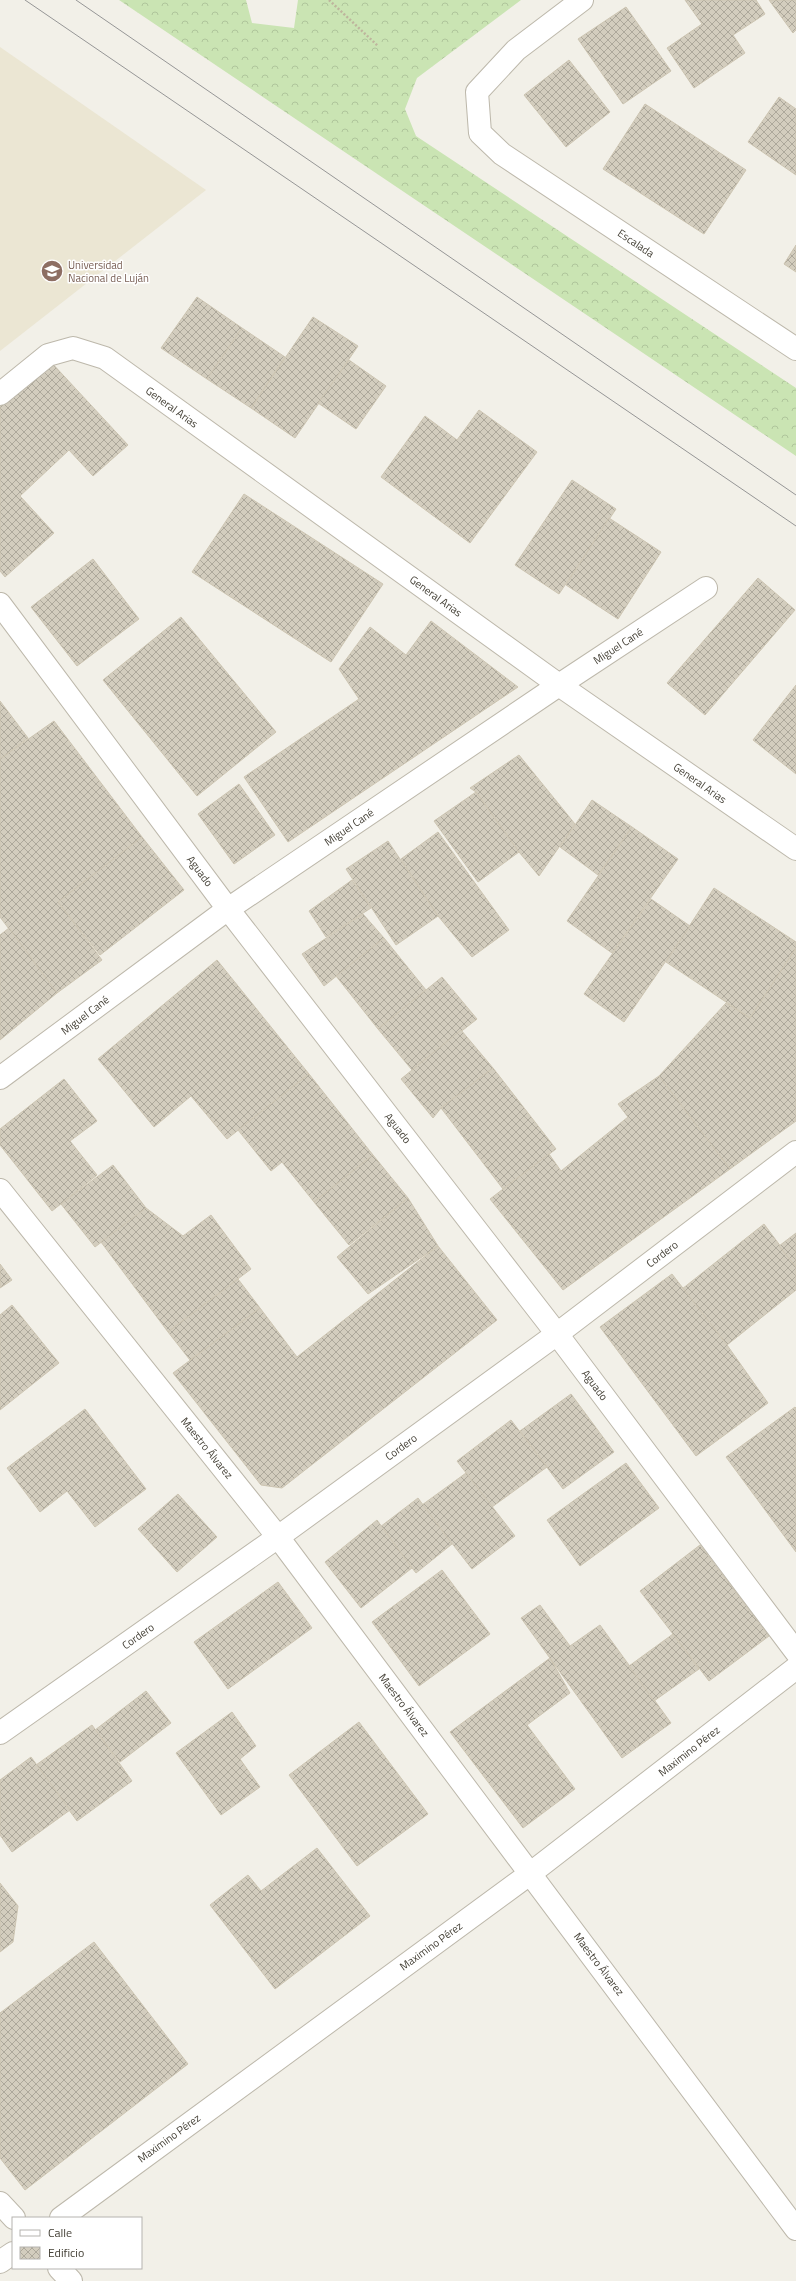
<svg xmlns="http://www.w3.org/2000/svg" width="796" height="2281" viewBox="0 0 796 2281" font-family="'Titillium Web',sans-serif">
<style>
.education{fill:#ebe6d3}
.forest{fill:url(#forest-crowns)}
.building{fill:url(#building-cross-hatch);stroke:#cdc5b2}
.lines{fill:none;stroke-linecap:round;stroke-linejoin:round}
.street-casing{stroke:#bdb8ab;stroke-width:24}
.path{stroke:#beb59d;stroke-width:2.5;stroke-dasharray:2 2;stroke-linecap:butt}
.street{stroke:#fff;stroke-width:22}
.tram{stroke:#969696;stroke-width:1}
.labels{text-anchor:middle;dominant-baseline:central;stroke-width:3;stroke-linejoin:round;paint-order:stroke}
.street-label{font-size:11px;fill:#454137;stroke:#fff}
.education-label{font-size:11px;fill:#785e54;stroke:#fff;text-anchor:start}
</style>
<defs>
<pattern id="forest-crowns" width="20" height="18" patternUnits="userSpaceOnUse"><rect width="20" height="18" fill="#cae4b3"/><path d="M2 6a3 3 0 1 1 6 0M12 15a3 3 0 1 1 6 0" fill="none" stroke="#afc59b"/></pattern>
<pattern id="building-cross-hatch" width="8" height="8" patternUnits="userSpaceOnUse"><rect width="8" height="8" fill="#d3cdbe"/><path d="M0 0l8 8M0 8l8-8" fill="none" stroke="#ada89b"/></pattern>
</defs>
<rect width="100%" height="100%" fill="#f2f0e8"/>
<path class="education" d="M0,47L206,190L0,351Z"/>
<path class="forest" d="M119,0H246L252,23L294,28L298,0H521L417,78L405,109L416,136L796,388V456Z"/>
<g class="building">
<path d="M685,0H756L765,14L733,35L745,53L694,88L667,48L702,24Z"/>
<path d="M769,0H796V30L793,33Z"/>
<path d="M626,7L671,71L623,104L578,39Z"/>
<path d="M569,60L610,112L566,147L524,95Z"/>
<path d="M779,97L796,109V175L748,142Z"/>
<path d="M645,104L746,170L704,234L603,169Z"/>
<path d="M796,245V272L784,264Z"/>
<path d="M197,297L242,328L207,379L161,348Z"/>
<path d="M313,317L358,346L295,438L251,408Z"/>
<path d="M242,328L285,357L251,408L207,379Z"/>
<path d="M349,360L386,386L356,429L318,403Z"/>
<path d="M50,361L128,445L93,476L69,450L20,496L54,533L5,577L0,571V407Z"/>
<path d="M479,410L537,452L470,543L381,477L425,416L457,440Z"/>
<path d="M572,480L616,509L559,594L515,565Z"/>
<path d="M244,494L383,584L331,662L192,572Z"/>
<path d="M609,518L661,552L618,619L566,585Z"/>
<path d="M93,559L139,619L77,666L31,607Z"/>
<path d="M758,578L795,610L705,715L667,683Z"/>
<path d="M181,617L276,732L197,796L103,680Z"/>
<path d="M431,621L518,687L288,842L244,777L359,699L339,669L370,627L406,655Z"/>
<path d="M796,685V774L753,740Z"/>
<path d="M0,701L28,738L0,759Z"/>
<path d="M54,721L142,837L58,902L102,960L57,993L0,917V759Z"/>
<path d="M519,755L575,824L539,876L519,852L476,792L470,788Z"/>
<path d="M239,784L275,835L234,864L198,814Z"/>
<path d="M476,792L519,852L478,882L434,821Z"/>
<path d="M592,800L632,827L598,875L560,847Z"/>
<path d="M632,827L678,859L612,953L567,921Z"/>
<path d="M438,832L509,930L472,957L438,916L401,859Z"/>
<path d="M142,837L184,890L100,955L58,902Z"/>
<path d="M388,841L438,916L396,945L346,869Z"/>
<path d="M352,880L371,908L326,937L309,911Z"/>
<path d="M714,888L796,942V948L750,1018L666,962Z"/>
<path d="M651,899L690,926L624,1022L584,994Z"/>
<path d="M363,914L384,938L324,986L302,954Z"/>
<path d="M9,928L57,993L0,1040V935Z"/>
<path d="M384,938L426,990L378,1029L336,976Z"/>
<path d="M796,948V1121L730,1169L659,1076L726,1003L750,1018Z"/>
<path d="M217,960L309,1074L227,1139L191,1096L154,1127L98,1059Z"/>
<path d="M442,977L477,1019L412,1070L378,1029Z"/>
<path d="M461,1030L493,1068L441,1108L433,1118L401,1079Z"/>
<path d="M493,1068L556,1149L503,1189L441,1108Z"/>
<path d="M309,1074L373,1155L314,1202L282,1162L271,1171L238,1130Z"/>
<path d="M659,1076L730,1169L563,1290L490,1199L549,1154L561,1171L628,1117L618,1104Z"/>
<path d="M64,1079L97,1121L70,1141L97,1175L52,1211L0,1145V1129Z"/>
<path d="M373,1155L408,1198L349,1245L314,1202Z"/>
<path d="M113,1165L146,1208L95,1247L61,1204Z"/>
<path d="M408,1198L438,1246L368,1294L337,1257Z"/>
<path d="M146,1208L183,1236L211,1215L251,1269L168,1332L101,1242Z"/>
<path d="M764,1224L796,1267V1290L727,1345L682,1289Z"/>
<path d="M796,1233V1267L779,1246Z"/>
<path d="M438,1246L497,1320L282,1488L261,1485L173,1373L260,1308L297,1357Z"/>
<path d="M0,1264L12,1280L0,1288Z"/>
<path d="M672,1274L727,1345L768,1403L696,1456L600,1327Z"/>
<path d="M238,1279L260,1308L190,1360L168,1332Z"/>
<path d="M12,1305L59,1363L0,1410V1315Z"/>
<path d="M571,1394L614,1452L563,1489L520,1431Z"/>
<path d="M795,1407L796,1408V1552L726,1457Z"/>
<path d="M85,1409L146,1489L95,1527L67,1491L40,1512L7,1468Z"/>
<path d="M511,1420L547,1467L492,1507L457,1461Z"/>
<path d="M626,1463L659,1508L580,1566L547,1520Z"/>
<path d="M466,1473L515,1536L472,1569L422,1505Z"/>
<path d="M178,1494L217,1537L177,1572L138,1529Z"/>
<path d="M418,1498L452,1544L416,1573L380,1527Z"/>
<path d="M377,1520L412,1568L361,1608L325,1562Z"/>
<path d="M700,1545L769,1636L709,1681L640,1591Z"/>
<path d="M442,1570L490,1634L419,1686L372,1622Z"/>
<path d="M278,1582L312,1628L228,1689L194,1642Z"/>
<path d="M540,1605L570,1646L600,1625L671,1723L622,1758L521,1618Z"/>
<path d="M673,1634L699,1669L654,1701L629,1666Z"/>
<path d="M550,1658L570,1693L527,1725L575,1789L523,1828L450,1732Z"/>
<path d="M146,1691L171,1723L120,1762L95,1730Z"/>
<path d="M232,1712L256,1746L240,1759L260,1787L221,1815L176,1753Z"/>
<path d="M359,1722L428,1814L357,1866L289,1775Z"/>
<path d="M92,1725L132,1781L77,1821L36,1765Z"/>
<path d="M31,1757L70,1810L12,1852L0,1835V1780Z"/>
<path d="M317,1848L370,1916L275,1989L210,1905L248,1875L261,1891Z"/>
<path d="M0,1883L18,1906L13,1942L0,1952Z"/>
<path d="M94,1942L188,2064L25,2190L0,2158V2013Z"/>
</g>
<g class="lines">
<g class="street-casing">
<g id="street">
<path d="M582,0L516,50L477,92L480,133L502,154L796,349"/>
<path d="M0,394L48,355L73,348L105,358L559,685L796,849"/>
<path d="M0,604L228,909L557,1334L796,1652"/>
<path d="M0,1078L228,909L559,685L706,588"/>
<path d="M0,1190L278,1537L796,2229"/>
<path d="M0,1733L278,1537L557,1334L796,1152"/>
<path d="M0,2203L14,2218"/>
<path d="M61,2218L531,1873L796,1668"/>
<path d="M0,2262L13,2253"/>
<path d="M59,2268L71,2281"/>
</g>
</g>
<path class="path" d="M329,0L378,46"/>
<use href="#street" class="street"/>
<g class="tram">
<path d="M25,0L796,526"/>
<path d="M76,0L796,495"/>
</g>
</g>
<defs>
<g id="university-disc" transform="scale(1.15)"><circle r="9.5" fill="#8d6e63" stroke="#fff"/><path d="M0-5L7-2L0 1L-7-2ZM-4 1L0 2.5L4 1V4Q0 6-4 4Z" fill="#fff"/></g>
</defs>
<g fill-rule="evenodd">
<use href="#university-disc" x="52" y="271"/>
</g>
<g class="labels">
<g class="street-label">
<text transform="translate(636 243) rotate(34)">Escalada</text>
<text transform="translate(172 407) rotate(36)">General Arias</text>
<text transform="translate(436 596) rotate(36)">General Arias</text>
<text transform="translate(618 646) rotate(-33)">Miguel Cané</text>
<text transform="translate(700 783) rotate(35)">General Arias</text>
<text transform="translate(349 827) rotate(-34)">Miguel Cané</text>
<text transform="translate(200 871) rotate(53)">Aguado</text>
<text transform="translate(85 1015) rotate(-37)">Miguel Cané</text>
<text transform="translate(398 1128) rotate(52)">Aguado</text>
<text transform="translate(662 1254) rotate(-37)">Cordero</text>
<text transform="translate(595 1385) rotate(53)">Aguado</text>
<text transform="translate(401 1447) rotate(-36)">Cordero</text>
<text transform="translate(207 1448) rotate(51)">Maestro Álvarez</text>
<text transform="translate(138 1636) rotate(-35)">Cordero</text>
<text transform="translate(404 1705) rotate(53)">Maestro Álvarez</text>
<text transform="translate(689 1751) rotate(-38)">Maximino Pérez</text>
<text transform="translate(431 1946) rotate(-36)">Maximino Pérez</text>
<text transform="translate(599 1964) rotate(53)">Maestro Álvarez</text>
<text transform="translate(169 2138) rotate(-36)">Maximino Pérez</text>
</g>
<g class="education-label">
<text x="68" y="265">Universidad<tspan x="68" dy="13">Nacional de Luján</tspan></text>
</g>
</g>
<rect x="12" y="2217" width="130" height="52" fill="#ffffff" stroke="#b5b3af"/>
<rect x="20" y="2230" width="20" height="6" fill="#ffffff" stroke="#b5b3af"/>
<text x="48" y="2237" font-size="12" fill="#454137">Calle</text>
<rect x="20" y="2247" width="20" height="12" fill="url(#building-cross-hatch)" stroke="#b5b3af"/>
<text x="48" y="2257" font-size="12" fill="#454137">Edificio</text>
</svg>
